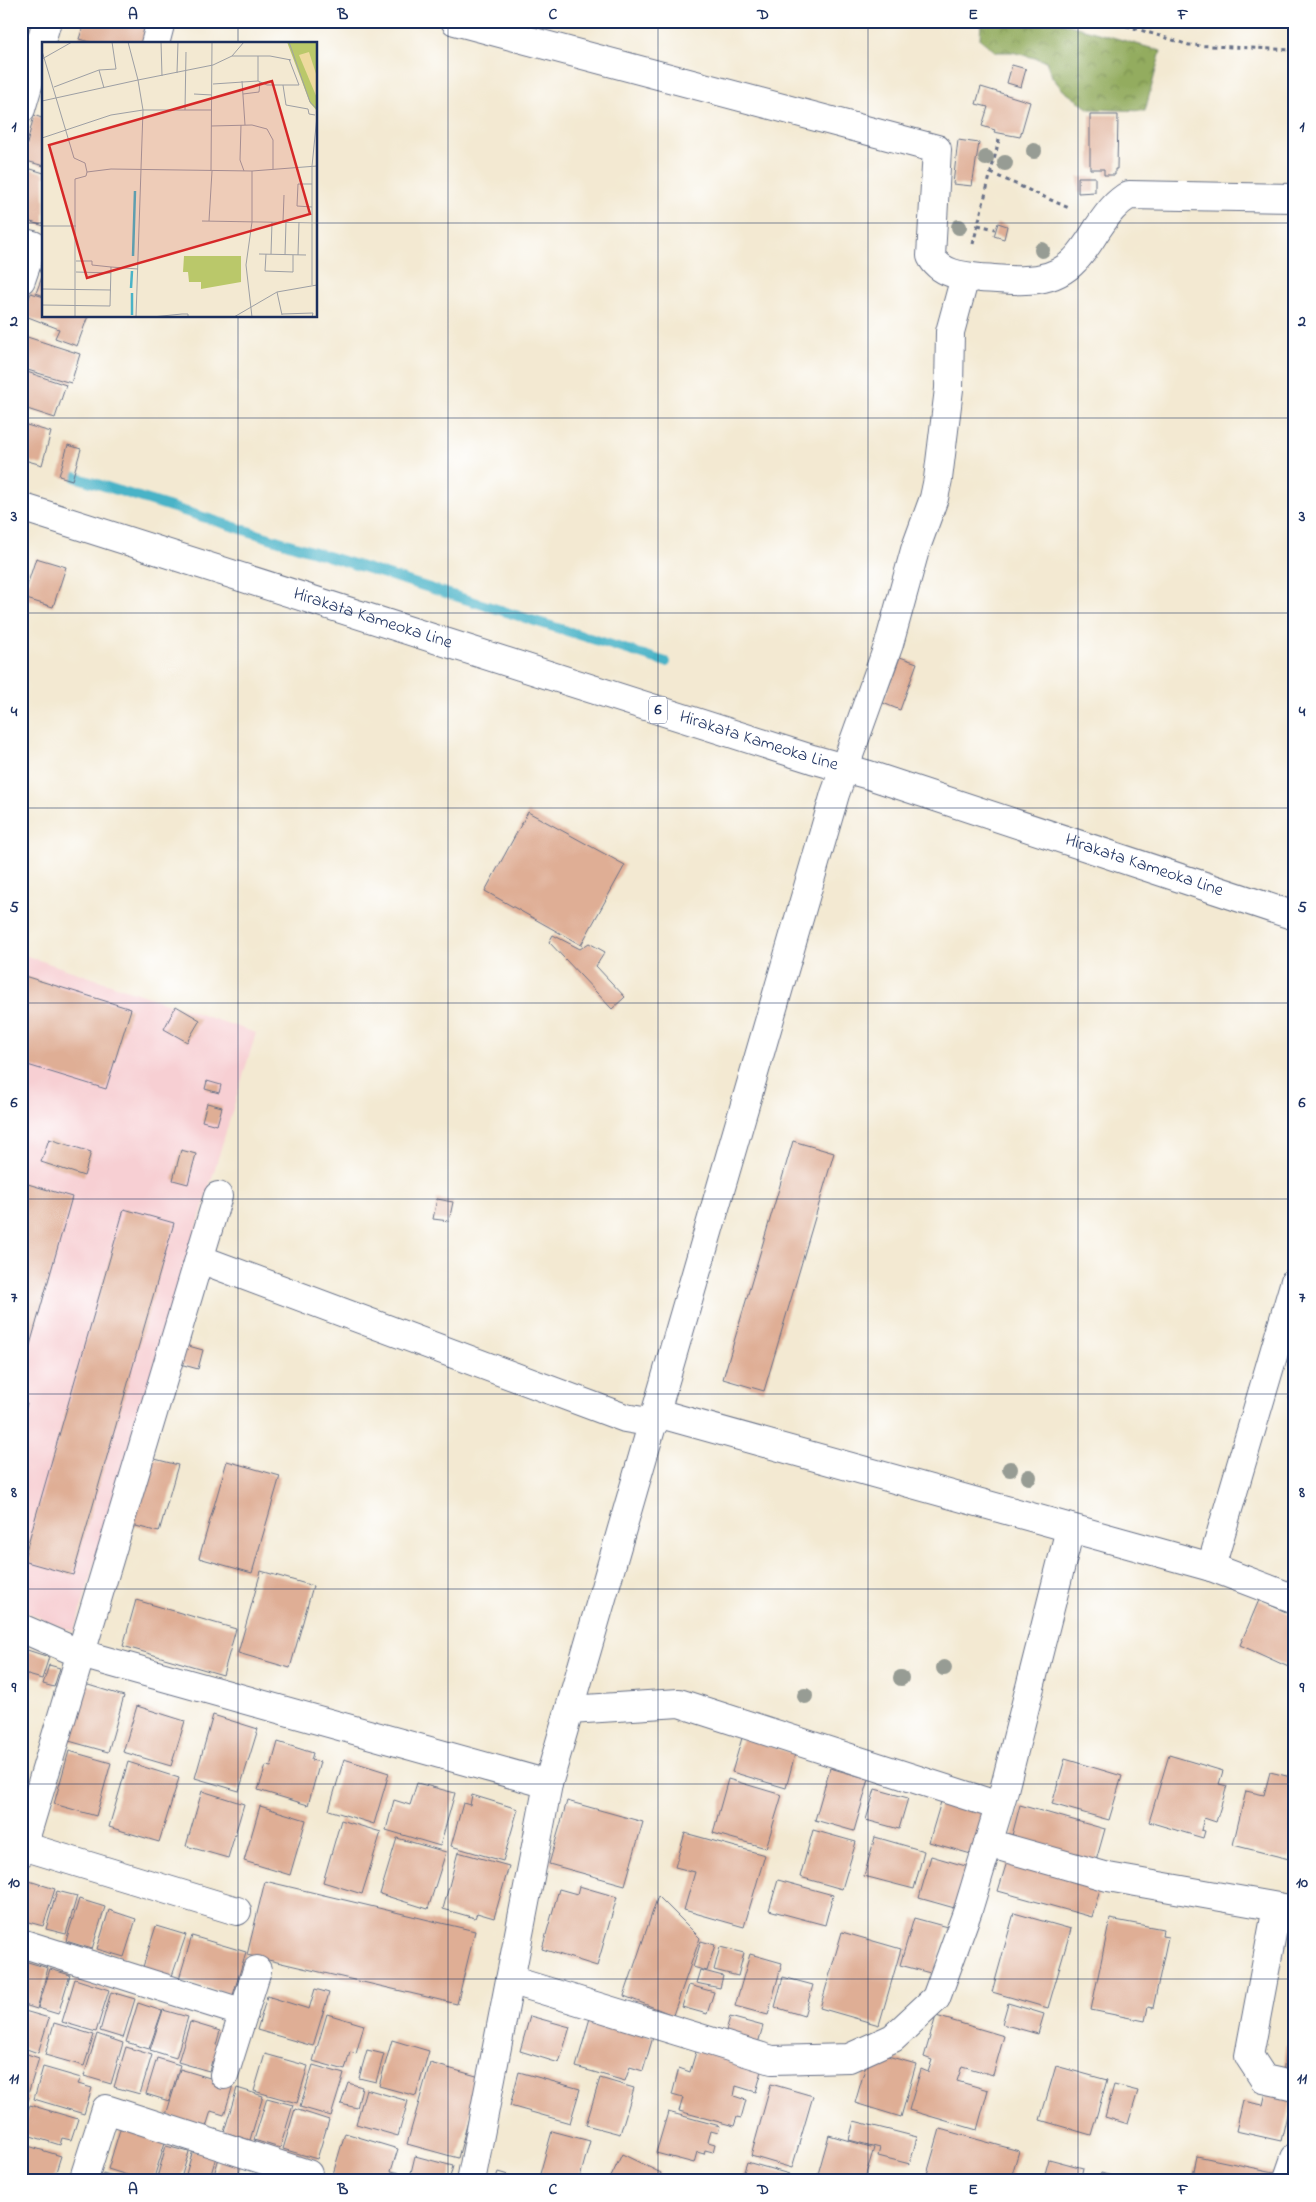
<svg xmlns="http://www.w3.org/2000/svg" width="1316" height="2202" viewBox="0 0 1316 2202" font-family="'Indie Flower',sans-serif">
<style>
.built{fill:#f7cfd3}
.forest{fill:url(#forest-crowns);stroke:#576e5e}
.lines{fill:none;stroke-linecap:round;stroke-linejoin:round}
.stream{stroke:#49b3c7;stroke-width:10}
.building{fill:#dfae95}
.minor-casing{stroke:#677087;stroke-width:30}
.major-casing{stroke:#677087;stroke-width:30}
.path{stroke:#677087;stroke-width:3;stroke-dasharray:4 4;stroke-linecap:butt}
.minor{stroke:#fff;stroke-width:28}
.major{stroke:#fff;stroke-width:28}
.tree{fill:#979c94}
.grid{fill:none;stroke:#1b2f5e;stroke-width:1;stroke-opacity:0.55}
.labels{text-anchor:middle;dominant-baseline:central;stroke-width:4;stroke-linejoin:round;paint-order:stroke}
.shield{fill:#fff;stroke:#5f6d8e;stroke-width:1}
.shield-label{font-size:16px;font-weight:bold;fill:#1b2f5e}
.street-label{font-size:18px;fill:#1b2f5e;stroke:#fff}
.inset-river{fill:none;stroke:#49b3c7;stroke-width:2.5}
.inset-road{fill:none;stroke:#9d9fa4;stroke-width:1}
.view{fill:#d62828;fill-opacity:0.15;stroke:#d62828;stroke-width:2.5}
.inset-edge{fill:none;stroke:#1b2f5e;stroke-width:2.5}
.neatline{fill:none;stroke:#1b2f5e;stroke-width:2}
.grid-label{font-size:16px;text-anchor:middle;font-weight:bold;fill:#1b2f5e}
</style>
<defs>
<pattern id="forest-crowns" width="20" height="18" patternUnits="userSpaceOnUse" patternTransform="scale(1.25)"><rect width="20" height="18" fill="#93ac5e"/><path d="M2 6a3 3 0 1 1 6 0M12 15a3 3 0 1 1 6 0" fill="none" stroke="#778c51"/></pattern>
</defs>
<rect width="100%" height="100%" fill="#fff"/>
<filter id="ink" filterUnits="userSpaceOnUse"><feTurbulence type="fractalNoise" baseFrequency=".02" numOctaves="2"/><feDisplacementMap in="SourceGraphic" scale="10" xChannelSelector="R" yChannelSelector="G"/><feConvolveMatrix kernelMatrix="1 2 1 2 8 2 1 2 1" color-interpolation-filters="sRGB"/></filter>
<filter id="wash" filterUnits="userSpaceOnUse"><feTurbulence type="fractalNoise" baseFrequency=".0096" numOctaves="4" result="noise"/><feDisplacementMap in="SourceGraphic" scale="20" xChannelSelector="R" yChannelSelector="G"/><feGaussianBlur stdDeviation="1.12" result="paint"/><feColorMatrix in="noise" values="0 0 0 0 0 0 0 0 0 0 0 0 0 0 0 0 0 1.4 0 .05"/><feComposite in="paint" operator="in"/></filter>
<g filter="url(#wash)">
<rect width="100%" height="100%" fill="#f3e9d2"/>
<path class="built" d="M21,954L256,1033L74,1632L21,1610Z"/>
<path class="forest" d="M981,21H1056L1161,51L1145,111L1089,109L1063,90L1052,77L1046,61L1012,52H996L980,39Z"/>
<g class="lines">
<path class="stream" d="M75,477L666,662"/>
</g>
<g id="blocks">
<g class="building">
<path d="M85,21H127L151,29L146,44H96L79,39Z"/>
<path d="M1012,65L1026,69L1021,87L1007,83Z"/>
<path d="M981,87L1030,102L1020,137L994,132L995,130L982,126L988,107L976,104Z"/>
<path d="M34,115L44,119V166L23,160Z"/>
<path d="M1090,115H1118L1117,169H1115V175H1104V169H1090Z"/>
<path d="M958,140L979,143L972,186L953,184Z"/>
<path d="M21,166L44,173V226L21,219Z"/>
<path d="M1078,177H1095V192L1078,193Z"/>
<path d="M998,223L1007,226L1004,239L994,236Z"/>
<path d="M44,272V296L36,293Z"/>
<path d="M31,293L44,297V316H88L77,346L55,338L59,329L23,315Z"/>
<path d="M21,335L80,354L71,383L21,368Z"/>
<path d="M21,370L66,385L55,418L21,407Z"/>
<path d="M23,424L51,432L42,465L21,459Z"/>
<path d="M68,445L81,449L72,480L59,476Z"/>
<path d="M36,558L66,567L53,607L23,598Z"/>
<path d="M900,657L917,663L900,710L883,703Z"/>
<path d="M528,812L625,865L581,945L485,891Z"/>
<path d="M553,935L580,949L589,943L605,952L596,966L625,997L612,1009L549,942Z"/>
<path d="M21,975L131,1009L106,1089L21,1063Z"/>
<path d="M176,1006L200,1020L187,1042L164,1029Z"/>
<path d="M207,1081L221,1085L219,1093L205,1089Z"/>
<path d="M207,1103L222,1107L217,1125L202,1121Z"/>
<path d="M49,1139L91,1152L84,1176L41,1162Z"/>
<path d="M793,1141L834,1153L764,1391L723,1379Z"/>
<path d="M181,1150L196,1154L188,1184L173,1180Z"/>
<path d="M21,1182L72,1197L22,1373H21Z"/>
<path d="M437,1199L453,1202L449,1221L433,1219Z"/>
<path d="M124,1209L174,1223L73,1575L23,1561Z"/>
<path d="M185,1345L203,1350L198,1369L180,1364Z"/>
<path d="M1295,1380V1399L1289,1398Z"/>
<path d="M21,1401L27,1403L22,1422H21Z"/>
<path d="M151,1458L178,1465L159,1532L132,1525Z"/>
<path d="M227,1461L280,1476L252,1573L199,1558Z"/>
<path d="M261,1571L313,1586L290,1668L238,1653Z"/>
<path d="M136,1600L236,1629L223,1675L123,1646Z"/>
<path d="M1259,1600L1295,1616V1670L1240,1645Z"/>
<path d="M21,1648L49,1657L42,1679L21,1673Z"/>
<path d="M49,1665L60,1668L54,1687L43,1684Z"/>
<path d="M85,1684L124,1696L108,1752L69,1741Z"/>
<path d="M137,1706L185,1721L171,1766L123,1752Z"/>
<path d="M213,1715L258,1729L239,1791L195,1778Z"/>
<path d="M742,1738L795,1754L786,1788L732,1772Z"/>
<path d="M278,1742L313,1753L311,1760L320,1762L308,1805L258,1790L266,1766L271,1767Z"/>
<path d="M69,1751L111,1763L96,1816L54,1804Z"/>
<path d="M1169,1755L1223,1771L1219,1784L1227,1786L1216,1822L1204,1818L1201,1830L1205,1831L1203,1838L1149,1822Z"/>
<path d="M344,1759L389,1773L374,1824L329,1810Z"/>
<path d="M1065,1759L1122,1776L1109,1820L1052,1804Z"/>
<path d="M128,1762L179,1778L159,1842L109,1827Z"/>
<path d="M830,1768L869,1779L854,1831L815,1820Z"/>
<path d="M1270,1772L1295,1778V1841L1289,1859L1233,1845L1246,1791L1264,1795Z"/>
<path d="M728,1779L782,1795L766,1848L713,1833Z"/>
<path d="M417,1783L455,1793L440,1846L386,1830L394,1800L410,1805Z"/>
<path d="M875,1789L908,1798L899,1829L866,1820Z"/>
<path d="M202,1791L244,1804L228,1858L186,1846Z"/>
<path d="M472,1795L518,1809L503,1861L451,1846L463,1803L470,1805Z"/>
<path d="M943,1795L992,1809L978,1856L929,1842Z"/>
<path d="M567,1801L643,1822L625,1885L549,1864Z"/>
<path d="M1020,1805L1105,1829L1094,1868L1010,1843Z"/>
<path d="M260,1806L306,1820L290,1875L244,1861Z"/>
<path d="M341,1820L381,1832L362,1894L323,1882Z"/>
<path d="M813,1830L856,1842L842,1889L800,1877Z"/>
<path d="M685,1833L765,1855L744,1927L684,1910L695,1872L675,1867Z"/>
<path d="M875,1837L924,1851L914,1889L864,1876Z"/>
<path d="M397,1838L446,1852L428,1909L380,1894Z"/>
<path d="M458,1852L509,1866L494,1918L477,1913L475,1918L443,1909Z"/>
<path d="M1009,1855L1102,1882L1092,1917L998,1891Z"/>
<path d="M931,1856L969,1867L958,1909L919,1898Z"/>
<path d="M26,1880L55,1889L43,1926L21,1920V1895Z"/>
<path d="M778,1880L833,1895L825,1925L769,1910Z"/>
<path d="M265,1881L475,1931L457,2004L247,1955Z"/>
<path d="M579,1886L617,1897L597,1966L542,1949L559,1889L577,1894Z"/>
<path d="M57,1891L77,1896L66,1934L46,1929Z"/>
<path d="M658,1896L700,1938L673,2015L624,1996Z"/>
<path d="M79,1899L105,1907L92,1949L66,1941Z"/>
<path d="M109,1910L136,1919L124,1957L97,1949Z"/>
<path d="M1014,1913L1071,1929L1048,2008L992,1992Z"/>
<path d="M914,1918L947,1927L934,1974L900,1965Z"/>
<path d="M1110,1919L1163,1929L1162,1936L1168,1937L1153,2008L1148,2007L1145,2021L1091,2010Z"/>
<path d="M156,1926L186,1935L170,1982L141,1973Z"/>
<path d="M842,1932L901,1949L879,2025L820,2008Z"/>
<path d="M192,1936L246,1952L233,1995L179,1979Z"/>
<path d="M701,1941L715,1945L707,1971L693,1967Z"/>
<path d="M720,1947L744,1953L738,1976L714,1970Z"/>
<path d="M750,1954L782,1963L768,2015L735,2006Z"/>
<path d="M21,1960L48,1968L37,2009L21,2004Z"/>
<path d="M50,1969L70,1975L58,2014L38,2008Z"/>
<path d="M700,1970L723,1976L720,1988L696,1983Z"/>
<path d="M783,1977L813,1985L804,2016L775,2007Z"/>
<path d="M75,1979L109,1990L96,2032L62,2022Z"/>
<path d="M689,1985L714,1992L707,2014L682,2007Z"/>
<path d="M315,1989L329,1993L313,2046L257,2030L267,1996L309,2009Z"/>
<path d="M111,1992L135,1999L123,2038L100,2031Z"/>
<path d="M1295,1998V2023L1288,2022Z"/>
<path d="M138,2003L162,2011L149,2049L126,2042Z"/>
<path d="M1008,2003L1044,2014L1038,2034L1002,2024Z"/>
<path d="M21,2010L49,2018L38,2053L21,2047Z"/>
<path d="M163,2010L188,2017L176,2058L150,2050Z"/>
<path d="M327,2014L364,2025L356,2054L350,2052L345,2070L313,2061Z"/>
<path d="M530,2016L570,2027L559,2063L520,2051Z"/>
<path d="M936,2016L1004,2036L993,2075L962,2066L957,2081L988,2090L977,2130L909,2110L921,2069L928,2072L932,2060L924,2057Z"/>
<path d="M730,2017L763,2026L757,2047L724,2038Z"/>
<path d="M590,2018L653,2037L643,2071L630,2067L625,2081L576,2067Z"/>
<path d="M190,2022L220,2031L216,2045L220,2046L216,2062L212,2061L209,2071L178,2062Z"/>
<path d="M54,2023L94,2035L84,2066L45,2055Z"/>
<path d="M1289,2029L1295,2030V2075L1283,2074Z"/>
<path d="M97,2034L123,2043L111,2084L84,2076Z"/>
<path d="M392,2040L429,2051L416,2096L379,2086Z"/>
<path d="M698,2045L764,2064L756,2092L736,2086L734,2096L746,2100L741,2118L737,2117L734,2126L679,2111L683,2098L672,2095L679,2068L690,2072Z"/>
<path d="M126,2047L152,2055L140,2094L114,2087Z"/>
<path d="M367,2050L384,2054L376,2082L359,2078Z"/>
<path d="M870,2051L916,2064L901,2117L855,2103Z"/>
<path d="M21,2052L39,2058L28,2094L21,2092Z"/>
<path d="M265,2054L308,2066L297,2103L254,2091Z"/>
<path d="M157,2058L180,2065L169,2101L146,2094Z"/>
<path d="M430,2063L480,2077L458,2158L407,2144Z"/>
<path d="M313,2065L344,2074L331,2116L300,2107Z"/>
<path d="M1056,2066L1107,2080L1091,2135L1040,2120Z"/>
<path d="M43,2067L81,2078L78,2084L92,2088L84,2114L34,2099Z"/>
<path d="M180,2069L233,2085L224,2115L211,2111L206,2127L166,2115Z"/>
<path d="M519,2072L580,2089L570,2123L510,2106Z"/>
<path d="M600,2078L634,2088L620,2134L586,2125Z"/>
<path d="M348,2083L362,2087L357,2108L341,2104Z"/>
<path d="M771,2084L813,2096L792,2168L751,2156Z"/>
<path d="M1114,2085L1138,2091L1128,2124L1105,2117Z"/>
<path d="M237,2088L263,2096L250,2140L224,2132Z"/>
<path d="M1267,2088L1292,2093L1281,2141L1236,2131L1243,2101L1263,2105Z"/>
<path d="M366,2089L408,2101L398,2136L356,2124Z"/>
<path d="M21,2094L29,2097L22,2120H21Z"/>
<path d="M267,2098L293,2105L280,2148L254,2140Z"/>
<path d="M30,2105L78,2119L71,2140L62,2138L60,2145L21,2133Z"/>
<path d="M295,2109L329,2120L317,2159L283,2149Z"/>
<path d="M668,2112L720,2126L718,2133L711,2131L708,2142L715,2144L713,2152L705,2150L704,2154L697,2152L694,2163L656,2153Z"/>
<path d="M854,2121L917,2137L910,2164L878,2156L880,2148L849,2140Z"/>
<path d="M122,2123L167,2136L153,2181H146L108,2169Z"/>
<path d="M940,2129L1019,2151L1010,2181H925Z"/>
<path d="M552,2131L590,2141L579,2181H538Z"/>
<path d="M345,2133L398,2149L391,2171L401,2173L399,2181H331Z"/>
<path d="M21,2135L28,2137L25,2145L61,2156L53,2181H21Z"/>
<path d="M829,2135L874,2148L864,2181H843L818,2174Z"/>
<path d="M166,2146L189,2152L180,2181H156Z"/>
<path d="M193,2150L216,2157L209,2181H184Z"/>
<path d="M622,2154L661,2173L657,2181H609Z"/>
<path d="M415,2156L453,2166L449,2181H409Z"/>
<path d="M1197,2156L1274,2172L1272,2181H1192Z"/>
<path d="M219,2158L241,2165L237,2181H212Z"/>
<path d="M1049,2159L1083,2168L1080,2181H1043Z"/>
<path d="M747,2162L789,2174L787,2181H741Z"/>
<path d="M498,2172L525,2180V2181H495Z"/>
<path d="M103,2173L128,2180V2181H101Z"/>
<path d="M1101,2173L1127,2180L1126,2181H1099Z"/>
</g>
</g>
</g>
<g filter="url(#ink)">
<use href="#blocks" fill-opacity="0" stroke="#677087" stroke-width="1"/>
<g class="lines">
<g class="minor-casing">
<g id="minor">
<path d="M455,21L937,149L931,256C940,274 962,276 981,278C1014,280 1050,287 1075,260C1084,251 1091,239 1098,228C1107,215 1115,203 1129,195L1295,198"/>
<path d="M155,44L161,21"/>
<path d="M21,109L47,21"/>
<path d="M21,242L33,245L21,280"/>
<path d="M200,1259L625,1418L654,1423"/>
<path d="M657,1413L1211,1567L1295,1599"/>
<path d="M1211,1567L1295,1281"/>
<path d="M21,1628L81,1654L548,1784"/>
<path d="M570,1710L679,1703L999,1806"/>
<path d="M988,1843L1108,1877L1295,1910"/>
<path d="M23,1846L237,1911"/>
<path d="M21,1853L218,1196"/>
<path d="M1277,1907L1249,2056L1264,2079L1295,2086"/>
<path d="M21,1943L244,2013"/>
<path d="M510,1980L772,2060L849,2058L893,2038L936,1998L968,1910L1003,1794L1070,1529"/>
<path d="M224,2075L257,1970"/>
<path d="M83,2181L106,2109L308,2174L306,2181"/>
<path d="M471,2181L548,1784L835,794L889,644L915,550L934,498L938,479L949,389L950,332L965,277"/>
<path d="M1287,2181L1295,2158"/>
</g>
</g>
<g class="major-casing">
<g id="major">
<path id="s1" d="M21,507L812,759L869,775L1295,916"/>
</g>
</g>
<g class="path">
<path d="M1111,21L1189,45L1295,50"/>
<path d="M991,173L1071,209"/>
<path d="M978,225L995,229"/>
<path d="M973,244L1000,136"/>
</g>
<use href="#minor" class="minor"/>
<use href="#major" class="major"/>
</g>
<g class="tree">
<circle cx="1034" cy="151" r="8"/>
<circle cx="986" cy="158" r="8"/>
<circle cx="1005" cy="163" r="8"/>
<circle cx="959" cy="227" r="8"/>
<circle cx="1042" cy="250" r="8"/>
<circle cx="1010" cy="1469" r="8"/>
<circle cx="1029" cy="1477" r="8"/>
<circle cx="944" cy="1668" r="8"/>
<circle cx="901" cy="1678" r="8"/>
<circle cx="805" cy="1696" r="8"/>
</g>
</g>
<path class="grid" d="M238,21V44M448,21V2181M658,21V2181M868,21V2181M1078,21V2181M21,223H44M316,223H1295M238,316V2181M21,418H1295M21,613H1295M21,808H1295M21,1003H1295M21,1199H1295M21,1394H1295M21,1589H1295M21,1784H1295M21,1979H1295"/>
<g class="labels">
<rect class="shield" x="649" y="696.5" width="18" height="27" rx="4"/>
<g class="shield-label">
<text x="658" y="710">6</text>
</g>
<g class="street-label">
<text stroke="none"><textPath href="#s1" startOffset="369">Hirakata Kameoka Line</textPath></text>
<text stroke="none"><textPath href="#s1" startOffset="774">Hirakata Kameoka Line</textPath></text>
<text stroke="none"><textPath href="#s1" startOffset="1179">Hirakata Kameoka Line</textPath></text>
</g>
</g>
<g transform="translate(42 42)">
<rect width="275" height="275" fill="#f3e9d2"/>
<path d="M245,0H275V69L268,61ZM142,214H199V240L159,247V240H147L146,230H141Z" fill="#bac86a"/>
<path d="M267,10L275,35V56L257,13Z" fill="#eeda9e"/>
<path class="inset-river" d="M91,214L93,149M89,246L90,229M90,251V273"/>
<path class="inset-road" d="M119,0L120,34M247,0L268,60L275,67M0,9L32,116L43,121L45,130M190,14H228L249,18M216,14V39M0,17L30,0M57,28L74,27L70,0M135,31L136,0M200,39L203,83M171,42L216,39L225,43H257L247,17M241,43L244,63L266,67L267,72L273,73M12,45L57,28L62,46M152,52L170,53M201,52L217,50L218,40M0,59L96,38L86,0M143,68L144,10M199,83L198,118L202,129M169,84L210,83L225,87L231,98V127M0,96L69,73L101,68H169M169,129L170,0M210,129V180L204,223L210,275M270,165L255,164L256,142H270M160,179L275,181M167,179L170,129M241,180L242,153M0,184H34M217,212L264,213M224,212L223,229L251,230V213M229,212L230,180M243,213L244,180M256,213L257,180M34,219H50V223L69,225M34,230L69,231M270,243V124L275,74M0,247L69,248M235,250L240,273M0,263L68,264L69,225L96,227M240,272L271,271L270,275M33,275V137L44,134L45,130L69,127L210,129L275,124M94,275L101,68L96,38L171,23L190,14L202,0M110,275L140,272H146V275M192,275L235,250L275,243"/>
<path class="view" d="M230,39L268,172L45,236L7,103Z"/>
<rect width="275" height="275" class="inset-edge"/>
</g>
<rect width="1316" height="2202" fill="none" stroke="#fff" stroke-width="55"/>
<rect x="28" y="28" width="1260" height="2146" class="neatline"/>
<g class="grid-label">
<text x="133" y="19">A</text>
<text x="343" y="19">B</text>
<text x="553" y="19">C</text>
<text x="763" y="19">D</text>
<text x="973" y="19">E</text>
<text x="1183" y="19">F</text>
<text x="14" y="131">1</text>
<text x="1302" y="131">1</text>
<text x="14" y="326">2</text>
<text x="1302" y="326">2</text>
<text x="14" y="521">3</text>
<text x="1302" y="521">3</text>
<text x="14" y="716">4</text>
<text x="1302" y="716">4</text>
<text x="14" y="912">5</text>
<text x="1302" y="912">5</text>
<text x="14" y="1107">6</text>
<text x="1302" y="1107">6</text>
<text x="14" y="1302">7</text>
<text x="1302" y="1302">7</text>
<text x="14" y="1497">8</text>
<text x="1302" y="1497">8</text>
<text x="14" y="1692">9</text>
<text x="1302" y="1692">9</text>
<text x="14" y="1887">10</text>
<text x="1302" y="1887">10</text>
<text x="14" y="2083">11</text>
<text x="1302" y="2083">11</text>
<text x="133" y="2194">A</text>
<text x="343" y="2194">B</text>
<text x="553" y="2194">C</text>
<text x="763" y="2194">D</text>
<text x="973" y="2194">E</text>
<text x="1183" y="2194">F</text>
</g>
</svg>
